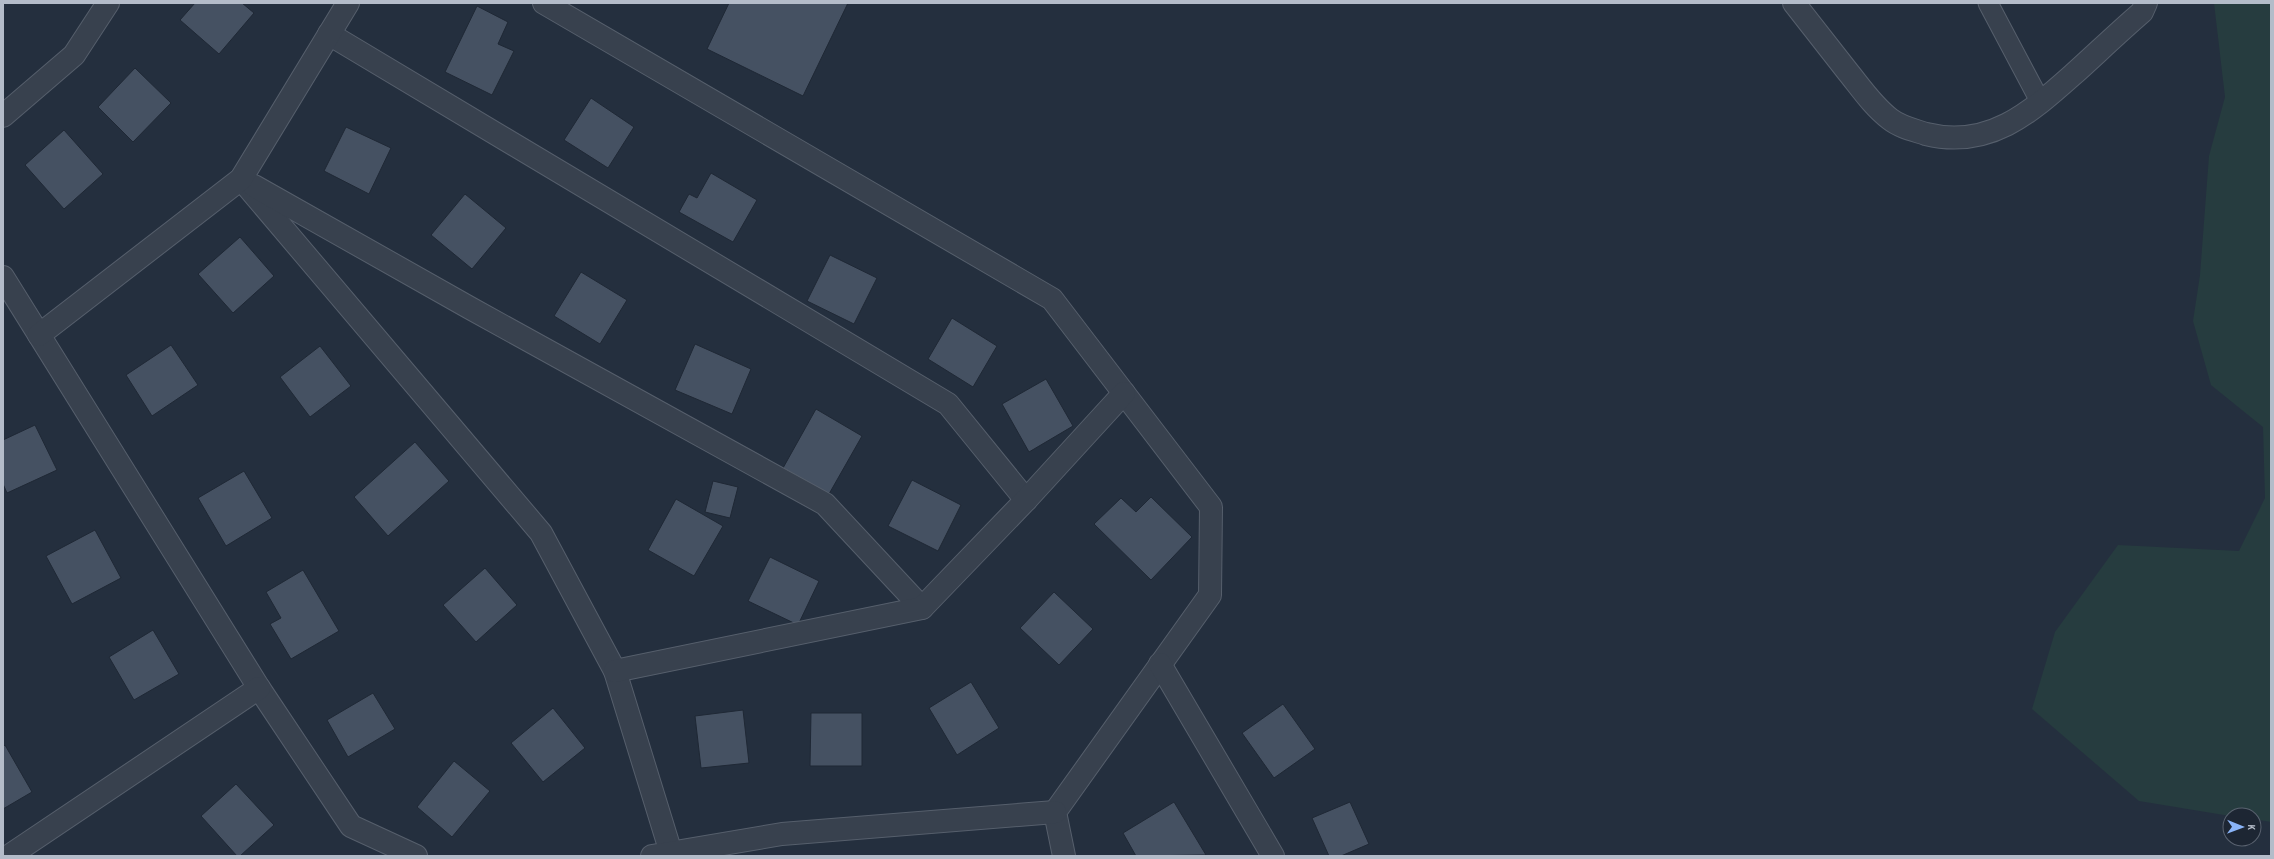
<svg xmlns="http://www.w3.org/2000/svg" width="2274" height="859" viewBox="0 0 2274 859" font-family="'Sofia Sans Condensed',sans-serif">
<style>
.green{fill:#263c3f}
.building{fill:#455162;stroke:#1f2835}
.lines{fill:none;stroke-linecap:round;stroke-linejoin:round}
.service-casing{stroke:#565f6c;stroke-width:21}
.minor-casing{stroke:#565f6c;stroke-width:24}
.service{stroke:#38414e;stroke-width:19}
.minor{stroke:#38414e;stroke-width:22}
</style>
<rect width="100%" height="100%" fill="#242f3e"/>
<path class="green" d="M2214,3H2271V822L2254,819V815L2230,816L2139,801L2032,709L2055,632L2118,545L2239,551L2265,498L2263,427L2211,385L2193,321L2200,275L2209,156L2225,97Z"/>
<g class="building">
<path d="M195,3H242L254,13L219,54L180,20Z"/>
<path d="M729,3H848L803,96L707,49Z"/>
<path d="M477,6L508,22L498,44L514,51L492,95L445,72Z"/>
<path d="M135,68L171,103L133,142L98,107Z"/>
<path d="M591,98L634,127L608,168L564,140Z"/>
<path d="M346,127L391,148L369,194L324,171Z"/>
<path d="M64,130L103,174L64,209L25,165Z"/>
<path d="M711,173L757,200L733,242L679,212L689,194L697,198Z"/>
<path d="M465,194L506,228L472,269L431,235Z"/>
<path d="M240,237L274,276L233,313L198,274Z"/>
<path d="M830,255L877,278L854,324L807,301Z"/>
<path d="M581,272L627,300L600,344L554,316Z"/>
<path d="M952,318L997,346L973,387L928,359Z"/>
<path d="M695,344L751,369L732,414L675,390Z"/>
<path d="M171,345L198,385L152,416L126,375Z"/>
<path d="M320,346L351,386L310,417L280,377Z"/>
<path d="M1046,379L1073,426L1029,452L1002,404Z"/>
<path d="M816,409L862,436L829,494L783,468Z"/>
<path d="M35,425L57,470L7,493L3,484V440Z"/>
<path d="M415,442L449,481L388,536L354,497Z"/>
<path d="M244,471L272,518L226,546L198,498Z"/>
<path d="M912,480L961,505L938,551L888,526Z"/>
<path d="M713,481L738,487L730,518L705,512Z"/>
<path d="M1151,497L1192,537L1151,580L1094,524L1121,498L1136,512Z"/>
<path d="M676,499L723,526L694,576L648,550Z"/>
<path d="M95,530L121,578L72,604L46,556Z"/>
<path d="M770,557L819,581L798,625L748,601Z"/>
<path d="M485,568L517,605L476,642L443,605Z"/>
<path d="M303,570L339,631L291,659L270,624L281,618L266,592Z"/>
<path d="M1054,592L1093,629L1059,665L1020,628Z"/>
<path d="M153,630L179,674L134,700L109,657Z"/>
<path d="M971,682L999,728L957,755L929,708Z"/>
<path d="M373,693L395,729L348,757L327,720Z"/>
<path d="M1283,704L1315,749L1274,778L1242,733Z"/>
<path d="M553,708L585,748L543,782L511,743Z"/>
<path d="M743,710L749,763L701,768L695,716Z"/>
<path d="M811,713H862V766H810Z"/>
<path d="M5,745L32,792L3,809V747Z"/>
<path d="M454,761L490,791L452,837L417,807Z"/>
<path d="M236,784L274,825L240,856H237L201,816Z"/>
<path d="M1174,802L1206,855L1136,856L1123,833Z"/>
<path d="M1350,802L1369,844L1341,856H1329L1312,818Z"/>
</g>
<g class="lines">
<g class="service-casing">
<path id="service" d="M1988,3L2041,103"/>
</g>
<g class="minor-casing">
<g id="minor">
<path d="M544,3L1052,299L1211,507L1210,595L1055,812L1064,856"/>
<path d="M1794,3C1812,26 1830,49 1848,72C1861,88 1873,106 1890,119C1900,127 1914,130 1926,134C1991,150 2033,110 2077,71C2099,51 2120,31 2142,12L2146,3"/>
<path d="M329,34L948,404L1026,500"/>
<path d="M3,116L74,55L108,3"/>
<path d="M241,179L541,533L615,671L672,856"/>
<path d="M254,186L470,308L825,504L922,608"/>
<path d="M3,277L259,688L351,826L416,856"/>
<path d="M39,335L241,179L348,3"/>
<path d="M1160,664L1273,856"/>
<path d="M615,671L922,608L1026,500L1124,393"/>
<path d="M9,856L259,688"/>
<path d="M652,856L782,834L1055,812"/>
</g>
</g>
<use href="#service" class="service"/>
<use href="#minor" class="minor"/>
</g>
<rect width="2274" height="859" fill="none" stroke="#b4bcc9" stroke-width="8"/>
<g transform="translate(2242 827) rotate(91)"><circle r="19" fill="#1d2633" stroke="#59626f"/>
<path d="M0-3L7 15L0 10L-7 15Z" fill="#8ab4f8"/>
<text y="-6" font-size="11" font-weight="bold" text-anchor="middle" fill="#b4bcc9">K</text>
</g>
</svg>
